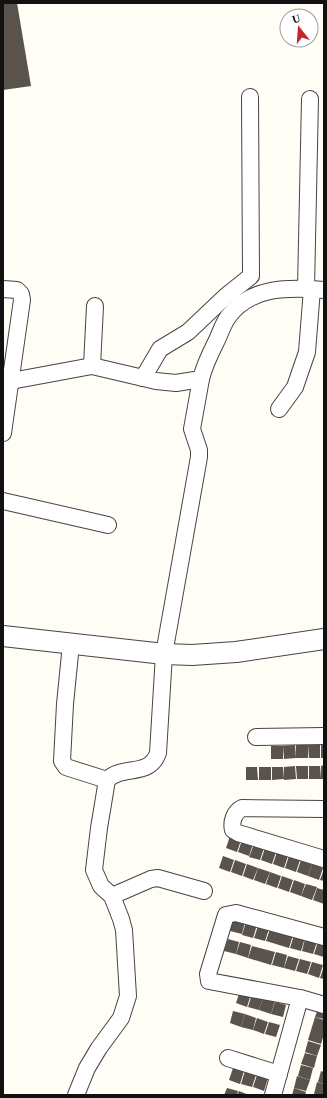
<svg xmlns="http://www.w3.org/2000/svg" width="327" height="1098" viewBox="0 0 327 1098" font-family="Georgia,serif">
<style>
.building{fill:#5a524d}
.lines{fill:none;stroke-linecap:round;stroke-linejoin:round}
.minor-casing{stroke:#444;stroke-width:18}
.tertiary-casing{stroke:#444;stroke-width:22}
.minor{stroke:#fff;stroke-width:16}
.tertiary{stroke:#fff;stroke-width:20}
</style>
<rect width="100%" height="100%" fill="#fffdf5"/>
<g class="building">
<path d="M3,3H17L31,86L3,90Z"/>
<path d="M324,744V758H321V745Z"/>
<path d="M295,745L296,758L284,759L283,746Z"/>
<rect x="296" y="745" width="12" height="13"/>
<path d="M308,745H320V758H309Z"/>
<rect x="271" y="746" width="12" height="13"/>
<path d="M324,765V779H321V766Z"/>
<path d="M295,766L296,779L284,780V767Z"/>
<path d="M296,766H308V779H297Z"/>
<path d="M309,766H320L321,779H309Z"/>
<path d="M246,767H257L258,780H246Z"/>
<rect x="259" y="767" width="12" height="13"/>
<path d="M272,767H283L284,779L272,780Z"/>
<path d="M230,836L241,840L237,852L226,848Z"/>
<path d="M242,840L253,844L249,856L238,852Z"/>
<path d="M254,844L264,848L260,860L249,857Z"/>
<path d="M265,848L276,852L272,864L261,860Z"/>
<path d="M277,852L288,856L284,868L273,864Z"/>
<path d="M223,856L234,860L230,872L219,868Z"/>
<path d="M289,856L300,860L296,872L285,868Z"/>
<path d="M235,860L246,864L242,876L231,872Z"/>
<path d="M301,860L312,864L308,876L297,872Z"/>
<path d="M247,864L258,868L253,880L243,876Z"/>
<path d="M312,864L323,868L319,880L308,876Z"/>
<path d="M258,868L270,872L265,884L254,880Z"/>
<path d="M324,869V881L320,880Z"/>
<path d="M270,872L281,876L277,888L266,884Z"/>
<path d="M282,876L293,880L289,892L278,888Z"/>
<path d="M294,880L305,884L301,896L290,892Z"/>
<path d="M306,884L317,887L312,900L301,896Z"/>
<path d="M317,888L324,890V904L313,900Z"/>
<path d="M234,918L245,922L242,934L230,931Z"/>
<path d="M246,922L257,925L253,938L242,935Z"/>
<path d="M258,926L269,929L265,941L254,938Z"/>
<path d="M270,929L293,935L289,948L266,941Z"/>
<path d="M294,935L305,938L301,951L290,948Z"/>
<path d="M228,939L239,942L236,954L224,951Z"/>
<path d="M305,939L317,942L313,954L302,951Z"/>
<path d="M240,942L251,945L248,958L236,954Z"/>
<path d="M318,942L324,944V957L314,954Z"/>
<path d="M252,946L275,952L271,965L248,958Z"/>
<path d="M276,952L287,955L284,968L272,965Z"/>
<path d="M288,956L299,959L295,971L284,968Z"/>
<path d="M300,959L311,962L307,974L296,971Z"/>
<path d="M312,962L323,965L319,978L308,974Z"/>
<path d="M324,966V979L320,978Z"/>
<path d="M240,991L251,994L247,1007L236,1003Z"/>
<path d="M252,994L263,998L259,1010L248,1007Z"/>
<path d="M263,998L275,1001L271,1014L259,1010Z"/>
<path d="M275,1002L286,1005L283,1017L271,1014Z"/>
<path d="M319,1006L324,1007V1019L315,1017Z"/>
<path d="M233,1011L245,1014L241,1027L230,1023Z"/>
<path d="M245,1014L256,1018L253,1030L241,1027Z"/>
<path d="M315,1017L324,1020V1034L321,1044L308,1040Z"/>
<path d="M257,1018L268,1022L264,1034L253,1030Z"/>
<path d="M269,1022L280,1025L276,1037L265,1034Z"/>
<path d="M308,1041L321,1045L317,1056L305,1052Z"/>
<path d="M305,1053L317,1056L314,1068L301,1064Z"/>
<path d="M301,1065L313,1068L310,1080L298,1076Z"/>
<path d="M233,1068L244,1071L240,1084L229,1080Z"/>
<path d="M245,1071L256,1075L252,1087L241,1084Z"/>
<path d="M321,1071L324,1072V1084L318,1082Z"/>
<path d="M257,1075L268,1078L264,1091L253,1087Z"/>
<path d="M297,1076L310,1080L306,1091L294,1088Z"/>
<path d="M317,1082L324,1084V1095L314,1094Z"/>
<path d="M227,1088L238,1091L237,1095H224Z"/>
<path d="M294,1088L306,1092L305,1095H292Z"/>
<path d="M239,1091L249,1095H237Z"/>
</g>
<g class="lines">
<g class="minor-casing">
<g id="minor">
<path d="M3,289L17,290L21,294L22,300L3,433"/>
<path d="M306,289L310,99"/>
<path d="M92,366L95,306"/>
<path d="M143,378L160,349L188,332L226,296L251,276L250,97"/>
<path d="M11,381L92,366L156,381L176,383L201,379C204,366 210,354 216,342C220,334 223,324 228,317C250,286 290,287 324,290"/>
<path d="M279,409L295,387L307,352L312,289"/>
<path d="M3,501L108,525"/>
<path d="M71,644L65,704L62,761L66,767L107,780"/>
<path d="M256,737L324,736"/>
<path d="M324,809L242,808C234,812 231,822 233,830L238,833L324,859"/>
<path d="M112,896L151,879L158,878L204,891"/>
<path d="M300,998L209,981L208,974L226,915L236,913L324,937"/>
<path d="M228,1058L279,1074"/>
<path d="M76,1095L87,1068L99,1048L121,1018L128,996L124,930L121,919L112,896L101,886L94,870L99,828L107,780C123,764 149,778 158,753L164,654L199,457V450L192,429L201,379"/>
<path d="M273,1095L300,998L324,1005"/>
</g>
</g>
<g class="tertiary-casing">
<path id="tertiary" d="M3,636L164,654L192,655L236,652L324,639"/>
</g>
<use href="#minor" class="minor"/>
<use href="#tertiary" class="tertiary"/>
</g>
<rect width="327" height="1098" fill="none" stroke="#111111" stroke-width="8"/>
<g transform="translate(299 28) rotate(343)"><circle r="19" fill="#ffffff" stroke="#a0a0a0"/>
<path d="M0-3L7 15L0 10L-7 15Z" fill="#c4262e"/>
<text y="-6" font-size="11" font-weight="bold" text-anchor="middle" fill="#111111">U</text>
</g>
</svg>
